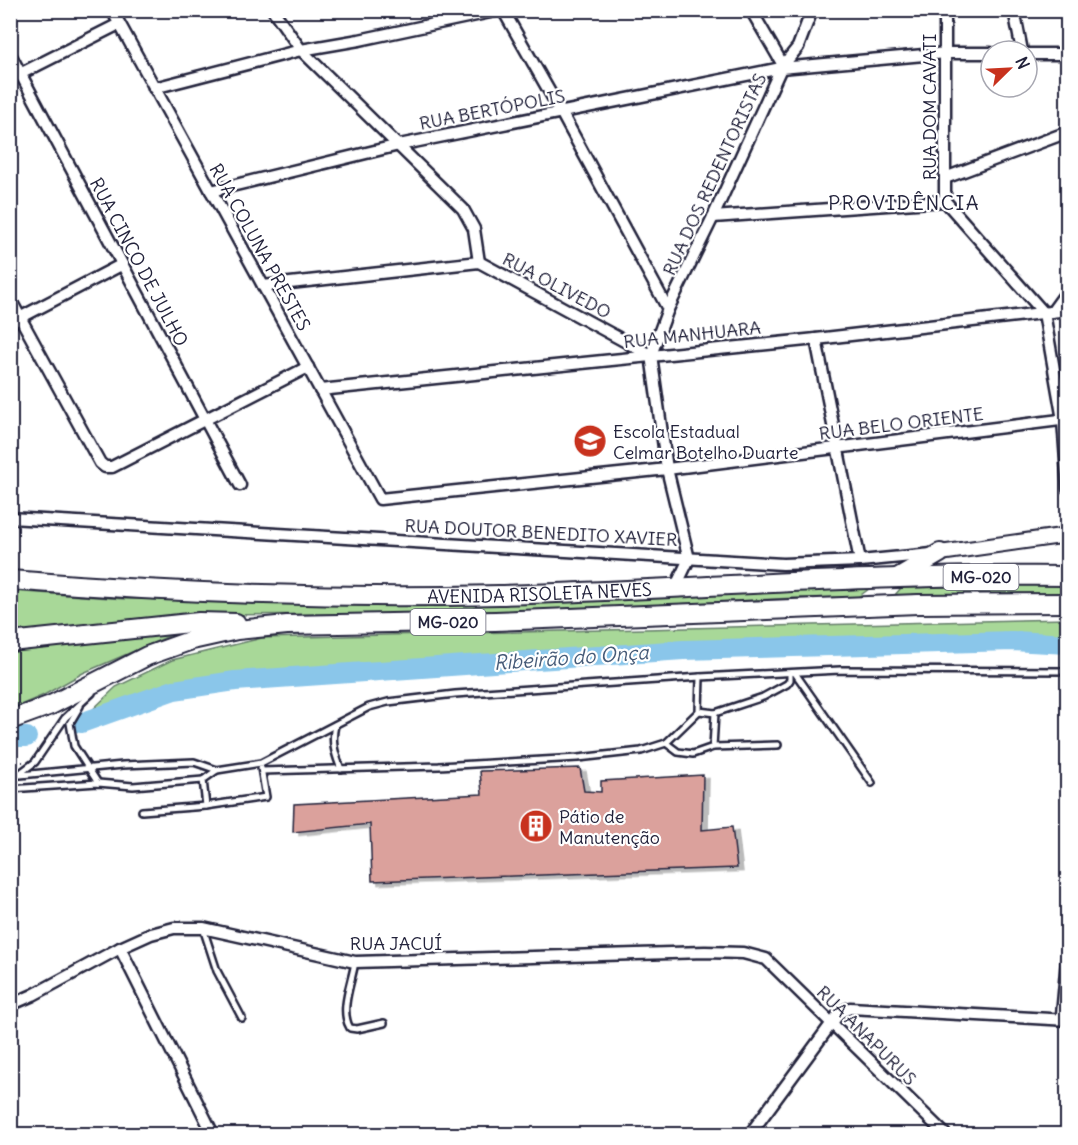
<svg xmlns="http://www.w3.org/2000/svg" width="1078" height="1145" viewBox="0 0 1078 1145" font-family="Delius,sans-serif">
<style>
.green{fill:#a8d898;stroke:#657d6a;stroke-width:1.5}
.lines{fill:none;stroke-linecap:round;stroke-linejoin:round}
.river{stroke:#8ac6ea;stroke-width:20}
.building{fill:#dba19c;stroke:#22223b;stroke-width:1.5;filter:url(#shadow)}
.service-casing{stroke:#22223b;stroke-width:10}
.minor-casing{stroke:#22223b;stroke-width:15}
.tertiary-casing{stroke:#22223b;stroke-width:18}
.trunk-casing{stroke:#22223b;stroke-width:22}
.path{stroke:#22223b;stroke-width:2;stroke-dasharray:1.5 4.5;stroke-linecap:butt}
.service{stroke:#fff;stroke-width:5}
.minor{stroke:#fff;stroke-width:10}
.tertiary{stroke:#fff;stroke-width:14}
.trunk{stroke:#fff;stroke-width:18}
.labels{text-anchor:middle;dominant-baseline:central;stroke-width:4.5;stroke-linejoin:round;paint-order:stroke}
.shield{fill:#fff;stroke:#646476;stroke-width:1.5}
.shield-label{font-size:16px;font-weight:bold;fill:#22223b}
.street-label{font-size:18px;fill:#22223b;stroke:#fff}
.poi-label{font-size:18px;fill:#22223b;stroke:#fff;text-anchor:start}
.neighbourhood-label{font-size:20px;letter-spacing:1.5px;fill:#22223b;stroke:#fff}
.water-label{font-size:20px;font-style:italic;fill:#465b78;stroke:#fff}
</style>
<defs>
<filter id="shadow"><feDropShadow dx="6" dy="3.5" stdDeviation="0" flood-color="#0004"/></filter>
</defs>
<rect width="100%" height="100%" fill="#fff"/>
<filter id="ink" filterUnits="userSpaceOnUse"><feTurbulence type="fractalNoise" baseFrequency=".0167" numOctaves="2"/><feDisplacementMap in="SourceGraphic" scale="12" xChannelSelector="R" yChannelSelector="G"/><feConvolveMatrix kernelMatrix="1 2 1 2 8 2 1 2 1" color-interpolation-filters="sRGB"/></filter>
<g filter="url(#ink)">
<g class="green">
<path d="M1067,584V594L979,593L894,596L901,588Z"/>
<path d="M869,589L858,597L794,598L493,613L210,615L11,637L10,591L125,599L227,600Z"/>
<path d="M1067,619V640L1031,638L835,643L611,651L265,675L178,686L86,716L116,687L172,660L262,638Z"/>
<path d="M190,627L83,673L44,695L11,709L10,653L21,648Z"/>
</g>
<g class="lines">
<g class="river">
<path d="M81,723L174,690L235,681L683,650L1013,641L1068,644"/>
<path d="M10,737H27"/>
</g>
</g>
<path class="building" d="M580,768L584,791L601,792V781L703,775L702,830L732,827L737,868L372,881L370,824L293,832L294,804L482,794L480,771Z"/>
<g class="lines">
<g class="service-casing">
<g id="service">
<path d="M795,673L872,783"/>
<path d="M80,706L70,723L74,746L98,783"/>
<path d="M699,711L715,713L763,697L787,684L790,680V674"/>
<path d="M335,725C331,742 335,754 341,769"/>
<path d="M666,743L678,752L693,754L713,747L778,745"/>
<path d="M713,747L715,713"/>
<path d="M262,771L439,766L578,758L641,751L666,743L699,711L700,677"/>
<path d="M19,774L35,762L65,718L92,693"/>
<path d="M10,776L123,765L194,762L217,770"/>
<path d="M203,780L217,770L261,763L369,707L388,702L455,694L700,677L840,670L1068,671"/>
<path d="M10,789L98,783L133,786L203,780L206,806L142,811"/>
<path d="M206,806L266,797L261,768"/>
<path d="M203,928L217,971L242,1018"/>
<path d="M355,962C352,982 339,1010 350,1028L357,1029L384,1023"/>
<path d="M1059,1020L1065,954H1068"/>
</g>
</g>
<g class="minor-casing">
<g id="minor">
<path d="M112,10L380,499L667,469L1068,419"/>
<path d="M273,10L301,50L463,209L474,229L479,262"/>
<path d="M503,10L561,112L668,309"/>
<path d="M751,10L783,65"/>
<path d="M945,10V201L1044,313L1063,420L1068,489"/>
<path d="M1014,10L1022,51"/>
<path d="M10,54L240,485"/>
<path d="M1027,54H1068"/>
<path d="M10,79L119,24"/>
<path d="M154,88L301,50L359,40L500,10"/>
<path d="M945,178L1068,132"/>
<path d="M211,191L399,145L781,68L946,53H991"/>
<path d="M713,217L945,201"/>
<path d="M479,262L650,355"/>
<path d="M263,286L479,262"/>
<path d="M10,299L100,463L105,467H112L308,367"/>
<path d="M1052,312L1068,290"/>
<path d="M10,323L121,265"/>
<path d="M816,339L860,561"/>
<path d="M320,390L816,339L1068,310"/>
<path d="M10,518L783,564L860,561L932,554"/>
<path d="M675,588L689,559L667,469L651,355L668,309L713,217L781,68L798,47L812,10"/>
<path d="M120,948L213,1134"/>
<path d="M10,1005L33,995L120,948L151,934L174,928H203L355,962L705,952L743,953L766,959L945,1134"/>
<path d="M750,1134L840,1012L850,1008L1068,1020"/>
</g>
</g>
<g class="tertiary-casing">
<path id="tertiary" d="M940,553L1068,535"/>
</g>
<g class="trunk-casing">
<g id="trunk">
<path d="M897,578L940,553"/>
<path id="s1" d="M10,580C172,593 336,599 499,595C688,589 878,574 1068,576"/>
<path d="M10,642L199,622L236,623"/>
<path d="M10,720L51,705L147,656L192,640L237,630L287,625L495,621L918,604L1068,603"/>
</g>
</g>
<path class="path" d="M10,762H23"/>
<use href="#service" class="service"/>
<use href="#minor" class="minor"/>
<use href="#tertiary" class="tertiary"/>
<use href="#trunk" class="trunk"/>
</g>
</g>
<defs>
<g id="school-disc" transform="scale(1.725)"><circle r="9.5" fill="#c8321e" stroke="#fff"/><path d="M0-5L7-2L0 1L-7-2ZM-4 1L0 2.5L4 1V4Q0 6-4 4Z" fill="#fff"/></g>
<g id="building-disc" transform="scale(1.725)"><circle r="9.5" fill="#c8321e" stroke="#fff"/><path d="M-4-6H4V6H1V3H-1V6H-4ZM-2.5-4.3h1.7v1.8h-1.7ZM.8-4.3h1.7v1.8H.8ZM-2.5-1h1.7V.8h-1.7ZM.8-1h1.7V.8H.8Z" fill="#fff"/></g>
</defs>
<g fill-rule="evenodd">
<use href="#school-disc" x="590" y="441"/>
<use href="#building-disc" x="536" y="826"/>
</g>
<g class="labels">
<g class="shield">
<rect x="943.5" y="564" width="75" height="26" rx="4.5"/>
<rect x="410.5" y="609" width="75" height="26" rx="4.5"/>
</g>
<g class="shield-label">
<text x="981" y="577">MG-020</text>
<text x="448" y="622">MG-020</text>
</g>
<g class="street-label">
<text transform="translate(929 107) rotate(-90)">RUA DOM CAVATI</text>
<text transform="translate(492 109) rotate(-11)">RUA BERTÓPOLIS</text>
<text transform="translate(714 174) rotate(-65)">RUA DOS REDENTORISTAS</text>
<text transform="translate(260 247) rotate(61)">RUA COLUNA PRESTES</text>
<text transform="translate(139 262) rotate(62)">RUA CINCO DE JULHO</text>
<text transform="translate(557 285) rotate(28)">RUA OLIVEDO</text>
<text transform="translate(692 334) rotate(-6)">RUA MANHUARA</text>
<text transform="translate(901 423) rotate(-7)">RUA BELO ORIENTE</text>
<text transform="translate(541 532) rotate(3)">RUA DOUTOR BENEDITO XAVIER</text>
<text stroke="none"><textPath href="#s1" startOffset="530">AVENIDA RISOLETA NEVES</textPath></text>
<text x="396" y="943">RUA JACUÍ</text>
<text transform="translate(867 1035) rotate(45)">RUA ANAPURUS</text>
</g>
<g class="poi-label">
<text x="613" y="431">Escola Estadual<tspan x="613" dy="21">Celmar Botelho Duarte</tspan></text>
<text x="559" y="816">Pátio de<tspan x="559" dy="21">Manutenção</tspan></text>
</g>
<g class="neighbourhood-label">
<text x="904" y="202">PROVIDÊNCIA</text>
</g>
<g class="water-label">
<text transform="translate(571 657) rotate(-4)">Ribeirão do Onça</text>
</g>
</g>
<rect width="1078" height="1145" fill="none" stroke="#fff" stroke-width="36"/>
<rect x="18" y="18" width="1042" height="1109" fill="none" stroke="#22223b" stroke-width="2" filter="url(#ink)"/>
<g transform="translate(1009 69) rotate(66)"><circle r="28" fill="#ffffff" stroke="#a7a7b1" stroke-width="1.5"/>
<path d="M0-4.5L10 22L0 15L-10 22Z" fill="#c8321e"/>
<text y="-9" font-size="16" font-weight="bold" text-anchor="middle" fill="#22223b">N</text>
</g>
</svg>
